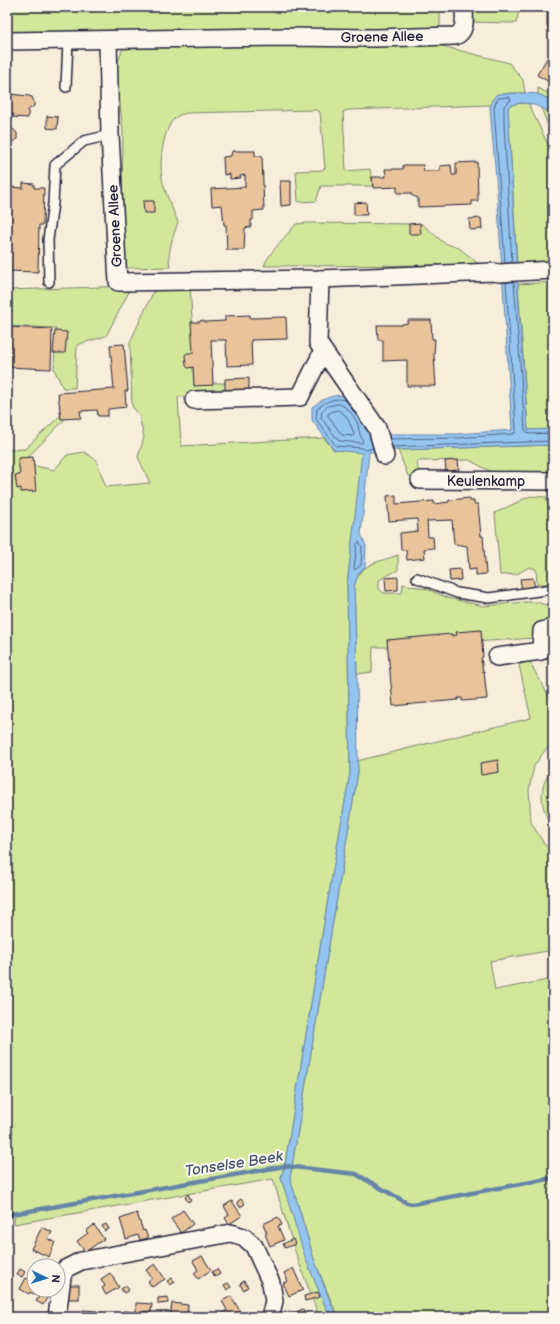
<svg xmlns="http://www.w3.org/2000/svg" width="560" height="1324" viewBox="0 0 560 1324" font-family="'Balsamiq Sans',sans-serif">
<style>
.green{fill:#d3e79b;stroke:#7a846b}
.water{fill:#94c5f0;stroke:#6684a8}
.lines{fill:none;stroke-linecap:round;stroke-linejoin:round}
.shore{stroke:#506383;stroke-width:1}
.stream{stroke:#6684a8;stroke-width:4.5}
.building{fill:#e9c399;stroke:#22223b}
.service-casing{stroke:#22223b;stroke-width:12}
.minor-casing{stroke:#22223b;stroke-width:20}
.service{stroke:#fbf7ec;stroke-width:9}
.minor{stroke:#fbf7ec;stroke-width:17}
.labels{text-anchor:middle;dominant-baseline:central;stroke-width:4;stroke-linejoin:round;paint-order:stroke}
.street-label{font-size:14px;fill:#22223b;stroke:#fbf7ec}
.water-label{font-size:15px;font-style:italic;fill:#445371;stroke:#fbf7ec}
</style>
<rect width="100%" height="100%" fill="#f7eddb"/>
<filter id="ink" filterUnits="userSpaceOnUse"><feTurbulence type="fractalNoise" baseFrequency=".025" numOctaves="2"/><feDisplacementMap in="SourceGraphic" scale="8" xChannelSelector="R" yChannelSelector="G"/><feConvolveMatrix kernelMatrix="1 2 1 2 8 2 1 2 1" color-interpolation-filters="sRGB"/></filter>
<g filter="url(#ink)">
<g class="green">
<path d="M7,7H440V33L7,34Z"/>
<path d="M474,7H520L516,23L470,22Z"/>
<path d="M126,41L438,45L509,63L523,80L525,93H509L492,100L490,105L348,110L343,112L346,171L370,169L373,186H321L316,201L298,202L296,171L322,170L325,168L320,112L316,110L187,113C184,114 178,115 176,117C163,127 159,163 162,178C165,193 172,208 178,222C173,237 167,251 170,267L123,268L121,250L123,132L116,66Z"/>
<path d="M538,88L553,96V101L538,94Z"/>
<path d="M528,103L553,155V261L517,264L508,107L513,104Z"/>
<path d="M541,108L553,114V137Z"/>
<path d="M307,223L422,224L444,243L459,248L480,265L264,266C267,255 288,234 296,224Z"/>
<path d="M553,282V429L528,430L518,284Z"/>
<path d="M132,286L106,336L77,345L75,388H63L54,369L56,328L7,326V290Z"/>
<path d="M156,286H190L196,383H236V395L178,397L181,446L324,438L334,450L363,452L347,586L350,773L328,899L285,1164L281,1178L325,1306L331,1317H319L296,1254L273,1179L14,1224L15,1212L7,1213V450L25,449L64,412L73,411L22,463L54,470L67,455L84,452L96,460L106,487L150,483L138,457L144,438L139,415L132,406L130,342Z"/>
<path d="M553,445V473L497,475L469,460L417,461L419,476H408L398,450Z"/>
<path d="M530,496L546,497L553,527V581L546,584H537L536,569L529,567L517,574L500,575L495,513Z"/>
<path d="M398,555V570L379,580V589L384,593H402L403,584L427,589L448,598L484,606L525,602H537L548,606L553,611V626L536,638L394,647H373L372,672L357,674L354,586C361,562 377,563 398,555Z"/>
<path d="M529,661L553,704V746L546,749L534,766L529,790L531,822L544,844L553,852V950L490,961L495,990L553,979V1317H403L396,1314H384L377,1317H339L333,1306L314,1259L290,1178L358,772L357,761L531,718L519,665Z"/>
<path d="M553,768V830C541,808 536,789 553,768Z"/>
</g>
<path class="water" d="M525,93L538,94L553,101V114C539,106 523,98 508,107L519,308L528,430L553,429V445L398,450L369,452L361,534L366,546L365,567L359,573L354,586L357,674L358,772L290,1178L314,1259L332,1306L339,1317H331L325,1306L306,1260L281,1178L285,1164L328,899L350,773L347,586L362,453L334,450L312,420V407C346,382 360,400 369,434H457L512,430L497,190L490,108L492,100L497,94Z"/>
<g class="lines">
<g class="shore">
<path d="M505,263L494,108L496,102L499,98L509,97L511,100L504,106V124L512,263"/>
<path d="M514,282L525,430L529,434L553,433"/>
<path d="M347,401C336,396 326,401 317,409L316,419L336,446L362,448L366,450L373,448"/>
<path d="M339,404C347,406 353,415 357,422C359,428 359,435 363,441L362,443L339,441L321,418L322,411L328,406Z"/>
<path d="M338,410C347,413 351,426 354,434L353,436L342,435L328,416V414L331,412Z"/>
<path d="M390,439L457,438L512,434L515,433L516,429L506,282"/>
<path d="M392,447L553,441"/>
<path d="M359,542L362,547L361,565L355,570L354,568L357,544Z"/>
</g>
<path class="stream" d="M7,1215L285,1166L356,1174L407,1203L412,1204L553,1178"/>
</g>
<g class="building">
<path d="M551,7H553V38L547,25V15Z"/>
<path d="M553,48V84L537,75Z"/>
<path d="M7,92H9V94L29,96L32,97L34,102V106L28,110V118L13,117L14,114H7Z"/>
<path d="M47,116L58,117L57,129L47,128Z"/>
<path d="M7,129H13L17,133V139L11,143V150H7Z"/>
<path d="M232,151H255V156H262L264,210L253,211V220H251V227L245,228L244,250H227L226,225H224L222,205L212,206L211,189L245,187V175L240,176L241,178L230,179V174L224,175L223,157L231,156Z"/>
<path d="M477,162L478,201H472V205L418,207V198L411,195V193H397V187L373,188L372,177H386L385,169H403V165H423L424,171H440V166L451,165L452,175H456V163Z"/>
<path d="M280,181H291V205L281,206Z"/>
<path d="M23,183L34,184V188H44L43,225H39L38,272L7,271L8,187L23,188Z"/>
<path d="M143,201H154V213H144Z"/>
<path d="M366,202L367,215H354V203Z"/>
<path d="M481,218L482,229L470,230L469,219Z"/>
<path d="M420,223L421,234H409V224Z"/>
<path d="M250,315V318L286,317L287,339L251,340L252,365L227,366L226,340H211L213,385L194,386L193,367L188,368L186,366L185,355L187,353H193L191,322H200L201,320L206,322L225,321V316Z"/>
<path d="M408,320H431L432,339H435L434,355L436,386H407V360L383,361V340H378L377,325H402V324L408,323Z"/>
<path d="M7,327L52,329L51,369L7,367Z"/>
<path d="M55,331L67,332L65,353H53Z"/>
<path d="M124,344L128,391H125L126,407L108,409V416H98L97,410L80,411L81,418L61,419L58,393L114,389L110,345Z"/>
<path d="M249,378V390L225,391V379Z"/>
<path d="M33,457L36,491L21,492V488L17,489L15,475H20L18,458Z"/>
<path d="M458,460L459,470L446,471L445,461Z"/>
<path d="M396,495V504L434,501V504L449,502V500L470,498V501H474V504H478L481,536H483L486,574L476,575V569L469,570L467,546L454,544L452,520L427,521L428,537H433L434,548L424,549L425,558L407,560L406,550H401L400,533L418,531L417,519L389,521L387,496Z"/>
<path d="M460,569L461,580L450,581L449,570Z"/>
<path d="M398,577V590L386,591L385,578Z"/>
<path d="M533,578L535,588L522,590L520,579Z"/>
<path d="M481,630L483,657L481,658L483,672L484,671L487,699L462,701V698H458V700L393,706L387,640L452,634V636L457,635L456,632Z"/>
<path d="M498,760L499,772L481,775L480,763Z"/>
<path d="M188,1194L191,1200L188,1202L185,1197Z"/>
<path d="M241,1199L245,1204L240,1207L237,1202Z"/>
<path d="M232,1201L242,1216L229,1224L225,1218L229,1215L224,1206Z"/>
<path d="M183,1210L193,1224L181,1233L171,1219Z"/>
<path d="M137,1213L143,1231L145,1230L148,1238L140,1240L138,1235L126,1239L120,1219Z"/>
<path d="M278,1217L282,1225L278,1226L284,1240L270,1246L265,1234L267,1233L263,1224Z"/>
<path d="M106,1224L109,1229L105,1231L102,1226Z"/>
<path d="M94,1225L104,1239L85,1252L77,1241L88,1233L86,1231Z"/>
<path d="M42,1227L52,1232L48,1239L55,1242L49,1257L31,1249Z"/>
<path d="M293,1239L295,1244L285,1248L283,1244Z"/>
<path d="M202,1256L211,1270L198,1279L194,1273L198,1270L193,1261Z"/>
<path d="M155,1264L165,1279L152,1287L148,1281L152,1278L146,1270Z"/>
<path d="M293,1268L303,1290L289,1296L283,1283L288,1281L284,1273Z"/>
<path d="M20,1269L25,1272L22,1277L17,1275Z"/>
<path d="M217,1269L220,1274L215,1277L212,1272Z"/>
<path d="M110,1273L119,1287L106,1295L102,1288L105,1286L101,1279Z"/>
<path d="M26,1278L34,1282V1290H48L51,1291L43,1305L36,1301L39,1297L30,1292L29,1294L20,1289Z"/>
<path d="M172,1278L175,1282L170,1285L167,1281Z"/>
<path d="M244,1281L248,1287L243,1290L240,1284Z"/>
<path d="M228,1283L231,1287L227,1290L224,1285Z"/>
<rect x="68" y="1285" width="11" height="14"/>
<path d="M126,1286L129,1290L124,1293L121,1289Z"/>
<path d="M318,1292L320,1297L305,1301L304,1296Z"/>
<path d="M231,1296L240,1311L230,1317H226L223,1313L227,1310L222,1301Z"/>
<path d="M168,1297V1303L158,1304V1298Z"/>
<path d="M136,1303L152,1304L151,1312L144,1311L143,1317H123V1311L136,1312Z"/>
<path d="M172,1303L188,1305L187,1317H170Z"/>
<path d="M303,1309L306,1317H292L291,1314Z"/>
<path d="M83,1310L97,1311L96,1317H75L78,1313L82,1316Z"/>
</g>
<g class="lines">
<g class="service-casing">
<g id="service">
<path d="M66,87L68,41"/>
<path d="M49,282L48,240L53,203L55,165L84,141L110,135"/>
<path d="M417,578L457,593L489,598L553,589"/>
</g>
</g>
<g class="minor-casing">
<g id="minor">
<path d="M108,40L110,135L118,282L320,279L493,272L499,273L553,270"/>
<path d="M7,41L284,37L375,38L455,36C467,32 464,17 464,7"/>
<path d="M320,279L318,343L377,428L385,456"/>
<path d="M194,400L300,397L323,351"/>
<path d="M420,480L553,481"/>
<path d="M497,657L541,651L542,631L553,628"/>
<path d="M57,1317L62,1277L65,1269L81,1261L231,1233L244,1237L254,1246L271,1283L274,1301L270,1317"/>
</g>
</g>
<use href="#service" class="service"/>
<use href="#minor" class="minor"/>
</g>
</g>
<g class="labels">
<g class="street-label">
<text transform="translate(382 37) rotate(-1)">Groene Allee</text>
<text transform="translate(115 226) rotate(-93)">Groene Allee</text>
<text x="486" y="481">Keulenkamp</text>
</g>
<g class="water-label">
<text transform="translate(234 1164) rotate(-9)">Tonselse Beek</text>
</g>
</g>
<rect width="560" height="1324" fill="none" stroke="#fbf7ec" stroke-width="24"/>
<rect x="12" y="12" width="536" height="1300" fill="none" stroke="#22223b" stroke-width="1.5" filter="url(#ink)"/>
<g transform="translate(46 1278) rotate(94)"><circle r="19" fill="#fbf7ec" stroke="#a4a2a5"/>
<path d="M0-3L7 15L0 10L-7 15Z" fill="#1f6fb2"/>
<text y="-6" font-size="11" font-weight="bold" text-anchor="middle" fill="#22223b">N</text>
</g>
</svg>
